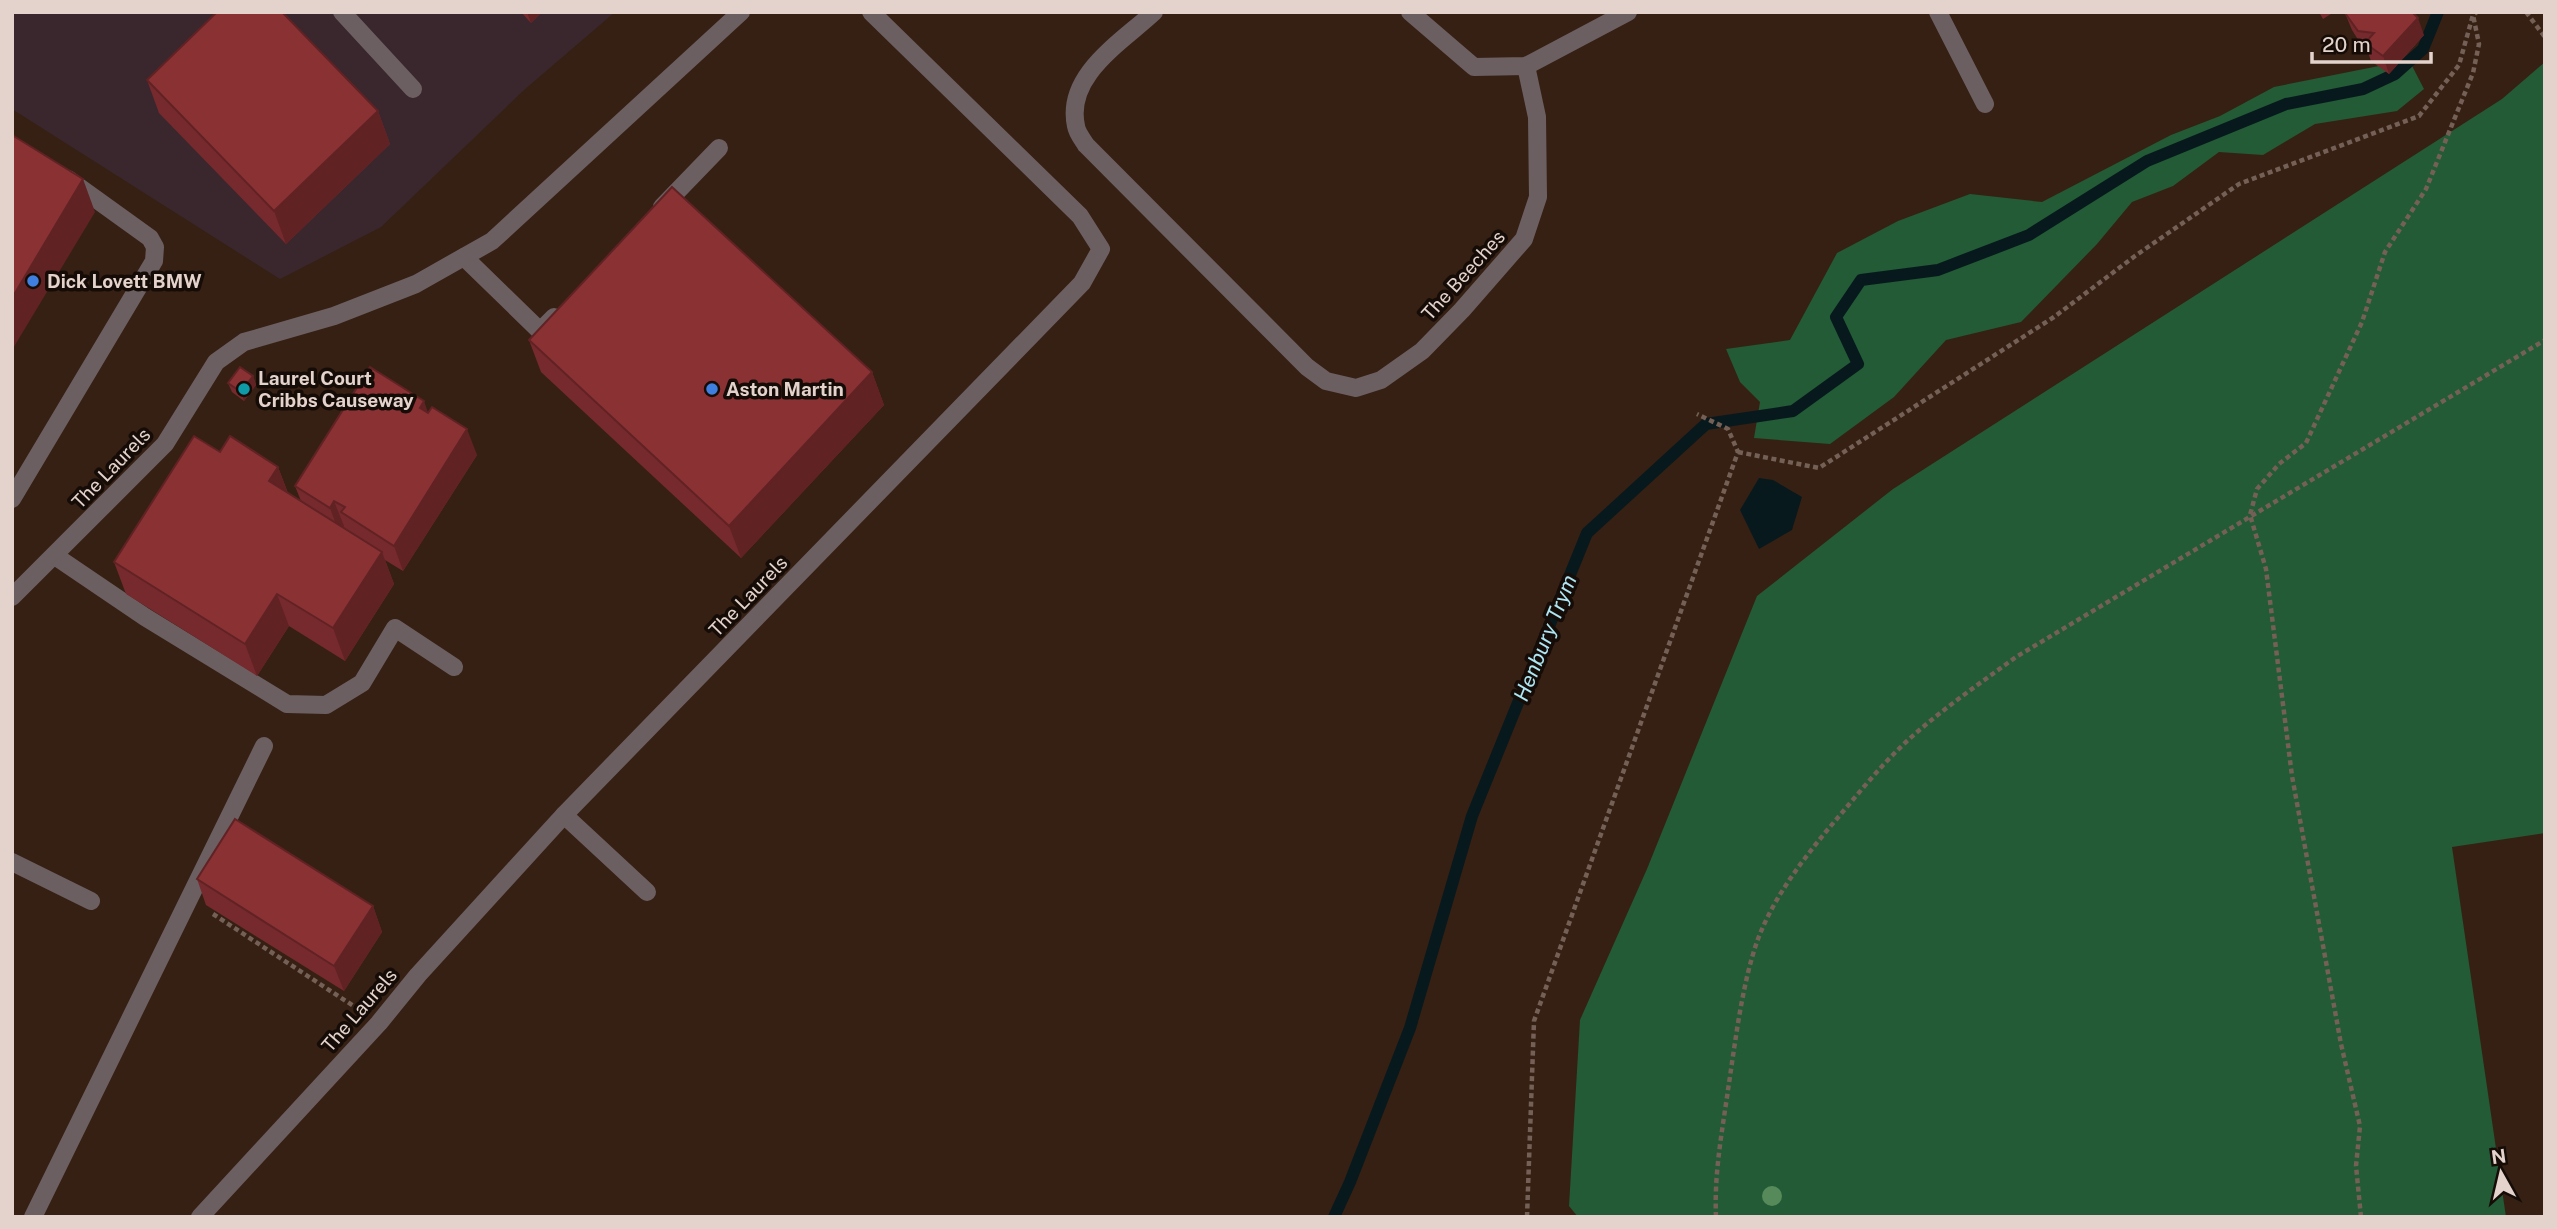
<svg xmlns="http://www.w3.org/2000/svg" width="2557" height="1229" viewBox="0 0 2557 1229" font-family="'Public Sans',sans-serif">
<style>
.commercial{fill:#3a272d}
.green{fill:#225b35}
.water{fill:#08191d}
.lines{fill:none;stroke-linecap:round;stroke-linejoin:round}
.stream{stroke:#08191d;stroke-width:12}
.path{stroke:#746056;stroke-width:4.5;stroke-dasharray:5 3.5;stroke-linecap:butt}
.lane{stroke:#6c5f62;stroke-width:18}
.street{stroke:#6c5f62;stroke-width:18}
.tree{fill:#568a5a}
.wall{fill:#772a2d}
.shaded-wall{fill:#612224}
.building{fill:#8a3134;stroke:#612224;stroke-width:2}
.shop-dot{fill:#3f7fe0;stroke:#160c07;stroke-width:2.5}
.culture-dot{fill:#0f9aa8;stroke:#160c07;stroke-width:2.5}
.labels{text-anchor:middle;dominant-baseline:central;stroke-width:7;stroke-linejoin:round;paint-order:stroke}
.street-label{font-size:19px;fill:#e3d3cc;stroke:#160c07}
.poi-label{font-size:19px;font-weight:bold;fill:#e3d3cc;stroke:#160c07;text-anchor:start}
.water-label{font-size:21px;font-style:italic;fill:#aee7f4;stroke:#160c07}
</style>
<rect width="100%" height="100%" fill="#362014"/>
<path class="commercial" d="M12,12H615L524,90L381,227L280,279L12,109Z"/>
<g class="green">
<path d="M2409,60L2424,89L2397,111L2315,124L2263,155L2219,152L2173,186L2132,202L2097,244L2021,322L1946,340L1894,397L1830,444L1754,438L1760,402L1740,382L1726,349L1790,340L1837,253L1898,221L1970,194L2042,202L2171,135L2220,116L2274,87Z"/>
<path d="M2545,62V833L2452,847L2506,1217H1578L1569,1206L1580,1020L1647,869L1757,596L1893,489L2502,99Z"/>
</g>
<path class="water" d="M1759,478L1773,480L1802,497L1792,530L1759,549L1740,510Z"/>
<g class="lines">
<path class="stream" d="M1334,1217L1350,1182L1410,1028L1472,816L1587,533L1706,424L1793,411L1858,364L1836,317L1861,280L1938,270L2029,235L2147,161L2286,104L2363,89L2395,74L2423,49L2438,12"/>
<g class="path">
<path d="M2526,12L2545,37"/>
<path d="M1738,452L1819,468L2054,317L2135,256L2239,184L2419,116L2459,65L2473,15L2477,12"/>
<path d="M213,914L355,1007"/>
<path d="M1527,1217L1534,1021L1738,452L1728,429L1697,414"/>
<path d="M1716,1217C1714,1174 1722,1132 1728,1090C1735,1044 1742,983 1758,939C1774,897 1801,862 1829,828C1854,799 1879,767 1907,741C1941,710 1979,684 2016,657L2545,340"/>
<path d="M2361,1217L2356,1166L2360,1126L2341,1044L2292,776L2266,569L2250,515L2257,489L2279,464L2306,443L2362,322L2385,252L2426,189L2473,73L2479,44L2473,15"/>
</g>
<g class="lane">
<path d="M342,12L413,89"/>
<path d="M662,207L719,148"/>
<path d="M464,257L540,331L554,317"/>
<path d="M12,499L154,261L155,247L150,238L68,179"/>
<path d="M55,556L145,617L287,704L326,705L362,683L395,628L454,667"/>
<path d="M12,597L165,444L216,362L244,342L334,316L416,284L492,241L741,12"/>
<path d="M564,815L647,892"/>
<path d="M12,862L91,901"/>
<path d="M33,1217L264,746"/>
<path d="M200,1217L379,1023L418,975L564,815L1082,283L1101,249L1080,216L871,12"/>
</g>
<g class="street">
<path d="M1154,12C1122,42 1065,75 1076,126C1077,133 1083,140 1086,145L1307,367L1326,381L1356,388L1381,380L1422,351L1462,310L1524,239L1538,197L1537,117L1526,66"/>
<path d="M1410,12L1474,67L1526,66L1628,12"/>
<path d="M1938,12L1985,104"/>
</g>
</g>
<circle class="tree" cx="1772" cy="1196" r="10"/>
<g class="wall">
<path d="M521,12H542L531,23Z"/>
<path d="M2319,12H2334L2323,19Z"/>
<path d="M2345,13L2424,35L2389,74L2371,61L2367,49H2364L2352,30Z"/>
<path d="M147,80L378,111L390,144L286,244L159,113Z"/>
<path d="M529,340L872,372L884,405L741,558L541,372Z"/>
<path d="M253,376L256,385L244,401L232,392L228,383Z"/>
<path d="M428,413L477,455L403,571L385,560L394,584L345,661L289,626L257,676L126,594L114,562L220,452L278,467L288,493L301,501L295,486Z"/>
<path d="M197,879L373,906L382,932L344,991L206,905Z"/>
</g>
<g class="shaded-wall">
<path d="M527,12H542L531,23Z"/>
<path d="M2418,18L2424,35L2389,74L2383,56Z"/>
<path d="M378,111L390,144L286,244L274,211Z"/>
<path d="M83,179L95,212L12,350V298Z"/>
<path d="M872,372L884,405L741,558L729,526Z"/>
<path d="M253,376L256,385L244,401L241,392Z"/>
<path d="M424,401L433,427L420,408Z"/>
<path d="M467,429L477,455L403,571L394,546Z"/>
<path d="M278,467L290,499L269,481Z"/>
<path d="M334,501L344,526L339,533L330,508Z"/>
<path d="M382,552L394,584L345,661L333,628Z"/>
<path d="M277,594L289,626L257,676L245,644Z"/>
<path d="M373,906L382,932L344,991L334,966Z"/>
</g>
<g class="building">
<path d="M217,12H282L378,111L274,211L147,80Z"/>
<path d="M2412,12L2418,18L2383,56L2365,43L2374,33L2358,31L2345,13Z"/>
<path d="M12,135L83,179L12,298Z"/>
<path d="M672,187L872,372L729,526L529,340Z"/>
<path d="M240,367L253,376L241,392L228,383Z"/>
<path d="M370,367L424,401L420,408L428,413L432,407L467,429L394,546L341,512L345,507L334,501L330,508L295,486Z"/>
<path d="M194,436L220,452L230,436L278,467L269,481L382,552L333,628L277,594L245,644L114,562Z"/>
<path d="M235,819L373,906L334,966L197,879Z"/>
</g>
<g class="shop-dot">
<circle cx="33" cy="281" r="7"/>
<circle cx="712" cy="389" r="7"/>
</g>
<circle class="culture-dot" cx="244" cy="389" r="7"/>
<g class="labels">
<g class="street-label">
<text transform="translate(1463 275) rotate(-48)">The Beeches</text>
<text transform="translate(111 468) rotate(-46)">The Laurels</text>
<text transform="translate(748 596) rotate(-46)">The Laurels</text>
<text transform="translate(359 1010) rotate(-49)">The Laurels</text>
</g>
<g class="poi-label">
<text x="47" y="281">Dick Lovett BMW</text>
<text x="258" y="378">Laurel Court<tspan x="258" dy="22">Cribbs Causeway</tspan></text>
<text x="726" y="389">Aston Martin</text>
</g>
<g class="water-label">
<text transform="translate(1545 638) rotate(-68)">Henbury Trym</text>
</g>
</g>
<rect width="2557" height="1229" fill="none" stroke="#e3d3cc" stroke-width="28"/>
<g transform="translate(2501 1173) rotate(352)" stroke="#160c07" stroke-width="5" paint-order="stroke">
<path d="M0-5L12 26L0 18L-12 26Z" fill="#e3d3cc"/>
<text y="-10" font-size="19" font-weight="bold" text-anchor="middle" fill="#e3d3cc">N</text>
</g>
<path d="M2312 52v10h119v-10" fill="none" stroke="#e3d3cc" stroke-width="3.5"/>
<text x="2322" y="52" font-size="21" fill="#e3d3cc" stroke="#160c07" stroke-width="5" paint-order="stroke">20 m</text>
</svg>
